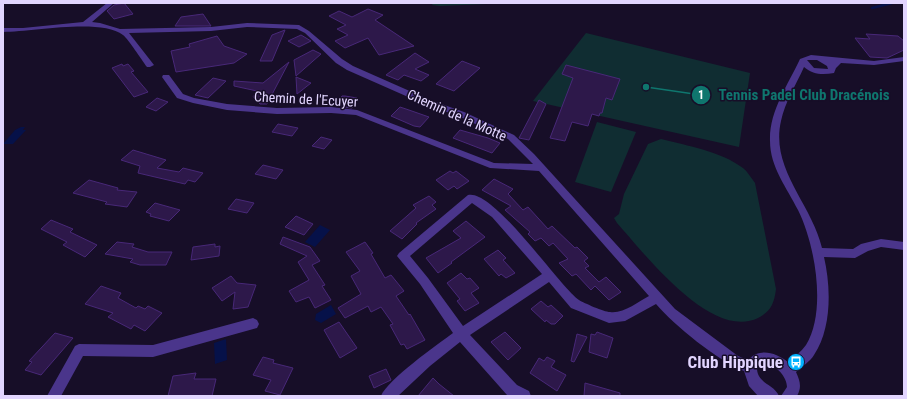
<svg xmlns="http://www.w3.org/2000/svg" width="907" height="399" viewBox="0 0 907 399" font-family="'Roboto Condensed',sans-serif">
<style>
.green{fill:#102d32}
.water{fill:#061149}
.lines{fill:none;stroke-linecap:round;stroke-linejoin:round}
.stream{stroke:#061149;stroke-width:2.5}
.building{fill:#2d184a;stroke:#482878}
.minor{fill:#4a358b;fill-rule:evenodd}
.labels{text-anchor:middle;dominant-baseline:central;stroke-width:3;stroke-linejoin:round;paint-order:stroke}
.street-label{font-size:14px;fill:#e2d5ff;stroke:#170e28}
.near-poi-label{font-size:17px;font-weight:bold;fill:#e2d5ff;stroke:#170e28;text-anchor:end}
.leader{fill:none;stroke:#0f766e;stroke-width:1.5}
.callout-dot{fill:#0f766e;stroke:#170e28;stroke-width:1.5}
.mark-label{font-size:12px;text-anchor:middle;font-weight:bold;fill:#fff}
.callout-label{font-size:15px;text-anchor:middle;font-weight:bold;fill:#0f766e;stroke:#170e28;stroke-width:3;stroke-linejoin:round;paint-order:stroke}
</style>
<rect width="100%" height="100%" fill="#170e28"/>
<g class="green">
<path d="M433,3H608V4L512,3L440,6L432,5Z"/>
<path d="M586,33L750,73L739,147L533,101Z"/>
<path d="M597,122L636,132L611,192L575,182Z"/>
<path d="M661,139C688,146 720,151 743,168C748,172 751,178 755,183L776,289C774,304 771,311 758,318C711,341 644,253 617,223L614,218L619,214L624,194L648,144Z"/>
</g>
<g class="water">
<path d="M21,127H25L23,130H26L13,144H3L15,130Z"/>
<path d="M320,225L330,230L315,247L305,242Z"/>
<path d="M331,305L336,314L321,323L315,320L316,314Z"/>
<path d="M226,339L227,360L215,364L214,343Z"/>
</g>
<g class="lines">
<path class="stream" d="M872,8L892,3"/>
</g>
<g class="building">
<path d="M124,3L133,14L114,19L107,11L114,5Z"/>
<path d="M368,9L383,15L375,20L414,46L379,55L368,38L345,48L335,41L348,35L337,29L346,25L329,16L339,11L352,17Z"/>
<path d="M203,14L211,26H175L181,17Z"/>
<path d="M285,30L272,61H260L272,35Z"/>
<path d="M866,34L898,36L904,41V50L887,58L870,57L855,38L870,39Z"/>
<path d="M301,35L311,41L299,47L288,41Z"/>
<path d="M217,36L224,46L247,54L234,63L176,72L171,51L190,47L189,44Z"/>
<path d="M313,50L321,54L296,76L294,60Z"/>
<path d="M415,53L429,62L415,69L429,75L421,81L404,75L398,80L386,75Z"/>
<path d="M462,61L480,68L454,91L436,84Z"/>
<path d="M289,62L267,104H260L253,97L257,91L234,86V81L263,83Z"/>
<path d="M122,64L123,66L128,64L134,71L131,72L148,92L134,97L112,68Z"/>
<path d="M566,65L620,79L612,100L606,98L602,113H600L599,116L592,114L588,126L572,122L565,141L550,138L573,78L562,74Z"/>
<path d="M296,77L311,83L297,94Z"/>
<path d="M213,78L226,81L208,98L195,95Z"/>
<path d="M342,96H345L357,98L352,108L336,106Z"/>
<path d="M157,98L168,102L156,111L146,107Z"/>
<path d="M539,100L546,104L529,140L519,138Z"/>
<path d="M400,107L406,109L429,117L420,127L414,126L391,116Z"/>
<path d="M278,124L298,128L292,136L272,132Z"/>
<path d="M460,130L488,138L500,143L492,153L453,138Z"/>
<path d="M321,137L332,140L324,149L312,146Z"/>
<path d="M133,150L166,160L157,168L179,172L183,168L203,173L195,182L188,180L185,184L138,173L140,166L121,160Z"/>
<path d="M263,165L283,170L276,179L255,174Z"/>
<path d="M450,171L453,173L456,171L469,181L457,189L454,186L448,190L436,180Z"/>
<path d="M494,179L513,189L508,194L523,210L528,207L548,229L552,226L575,248L577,247L588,258L584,261L589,266L585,268L599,282L606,277L621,292L609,300L595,286L591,290L576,274L572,276L559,263L568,259L553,243L549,246L541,238L535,241L528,234L530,232L505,210L511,206L482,190Z"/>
<path d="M89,180L118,188L117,190L137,192L127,207L105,204L107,202L73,193Z"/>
<path d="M429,196L436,202L432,205L436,209L416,223L417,224L402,239L390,231L416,208L413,205Z"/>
<path d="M236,199L254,203L247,213L228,209Z"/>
<path d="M155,203L180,210L169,221L150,216L151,214L146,212Z"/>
<path d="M296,216L313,224L304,235L285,227Z"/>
<path d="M51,220L73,229L70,232L97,245L85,257L63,245L67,242L41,229Z"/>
<path d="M466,221L485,237L451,262L452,263L438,273L426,258L461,238L453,231Z"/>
<path d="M283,237L310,247L320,261L312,265L325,285L322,286L331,300L315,308L309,297L296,302L289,291L309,280L298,262L307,256L280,244Z"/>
<path d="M117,242L134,244L132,247L148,252H172L166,265H140L130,262L133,259L105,254Z"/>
<path d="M365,242L373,253L371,254L385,278L391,275L404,291L396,296L409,315L410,314L425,340L407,349L404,344L401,345L390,325L393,324L381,307L371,312L368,306L345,318L338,308L361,294L351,276L360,271L346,252Z"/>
<path d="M215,244V247L220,246L219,256L191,260L193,247Z"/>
<path d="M498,250L506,258L503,260L515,273L506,278L501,274L499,276L484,259Z"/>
<path d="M461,273L467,279L470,278L479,288L471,293L479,303L465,311L457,301L460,299L447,283Z"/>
<path d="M231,276L237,283L256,285L248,307L233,309L235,292L222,301L212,288Z"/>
<path d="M101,286L121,293L118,298L136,308L138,306L145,309L148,306L162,313L145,331L134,325L131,329L108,317L113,313L85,304Z"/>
<path d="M541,301L548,307L551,305L563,316L555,324H551L546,320L545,322L531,309Z"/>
<path d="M339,322L357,348L340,358L324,330Z"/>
<path d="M505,332L521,348L508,360L491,342Z"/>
<path d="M597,332L613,338L607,358L589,352L591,334L595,335Z"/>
<path d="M55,333L73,338L41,375L25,370L32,362L29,361Z"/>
<path d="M577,334L587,337L574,362L571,361Z"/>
<path d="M263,357L274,360L273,363L293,368L280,395L265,391L271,380L253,375Z"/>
<path d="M547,357L555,361L551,367L566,375L557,391L530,373L539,358L544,361Z"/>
<path d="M386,369L391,380L374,388L369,376Z"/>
<path d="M196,373L194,379H216L212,396H168L173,376Z"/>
<path d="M433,378L439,384L454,396H418Z"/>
<path d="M585,383L620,393V396H584Z"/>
</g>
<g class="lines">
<g class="minor">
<path d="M107,3H114L92,22L100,23L120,29L211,27L247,23L299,25L309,31L342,59L353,66L430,100L464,112L514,135L534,154L675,309L738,356L748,360C760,347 776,353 788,362C794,357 801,352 806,345C827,311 815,244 798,210C787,188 770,167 770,141C769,111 788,85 800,59L811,55L874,61L904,57V61L874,65L841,63L836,68L834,73C823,75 813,75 804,67C796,85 785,102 781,121C770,169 812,204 822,248L853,249L861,244L881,239L904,242V250L881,247L868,251L855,258L824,257C831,287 832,328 814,355C810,362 802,366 796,372C800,381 802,387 797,396H781L787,387C787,374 768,356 757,369C758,384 774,384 779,396H758L749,386L744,371C717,360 675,326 656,304L625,321L609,323L571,308L549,282L470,335L517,385L529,391L531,396L507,395L460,342L430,366L398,396H381C388,379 437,345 453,333L420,284L397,256L399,253L468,195C493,188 558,285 579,300C584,303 604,312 610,312C623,314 638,302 649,296L539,171L490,168L356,115L331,113L277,114L227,110L193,103L177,98L162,77L163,75H169L183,94L194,98L227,104L277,108L331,107L357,110L494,163L533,164L508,139L458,116L424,104L347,70L336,63L305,33L297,29L247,27L211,31L129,33L154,65L150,67H147C141,59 129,40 123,35C101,18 32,32 3,32V28H23L83,22ZM807,60H817L827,66L828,69L814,68ZM472,203L492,217L542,274L463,326L428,278L410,256Z"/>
<path d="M253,318L257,320L259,324L257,328L153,357L83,356L61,396H47L75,346L79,344L153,345Z"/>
</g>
</g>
<defs>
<g id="bus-disc" transform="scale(0.9)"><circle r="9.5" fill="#01b2ff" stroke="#170e28"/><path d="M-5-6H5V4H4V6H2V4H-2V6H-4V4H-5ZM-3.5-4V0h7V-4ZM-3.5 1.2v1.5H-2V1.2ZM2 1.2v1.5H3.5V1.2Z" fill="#fff"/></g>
</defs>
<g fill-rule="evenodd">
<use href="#bus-disc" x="796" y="362"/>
</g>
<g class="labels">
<g class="street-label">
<text transform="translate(306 99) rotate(3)">Chemin de l'Ecuyer</text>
<text transform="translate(457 115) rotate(24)">Chemin de la Motte</text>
</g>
<g class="near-poi-label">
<text x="783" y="362">Club Hippique</text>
</g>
</g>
<path class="leader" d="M646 87L701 95"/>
<g class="callout-dot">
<circle cx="646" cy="87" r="4"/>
<circle cx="701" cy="95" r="10"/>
</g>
<g class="mark-label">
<text x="701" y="99">1</text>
</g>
<g class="callout-label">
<text x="804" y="100">Tennis Padel Club Dracénois</text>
</g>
<rect width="907" height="399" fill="none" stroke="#e2d5ff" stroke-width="8"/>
</svg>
